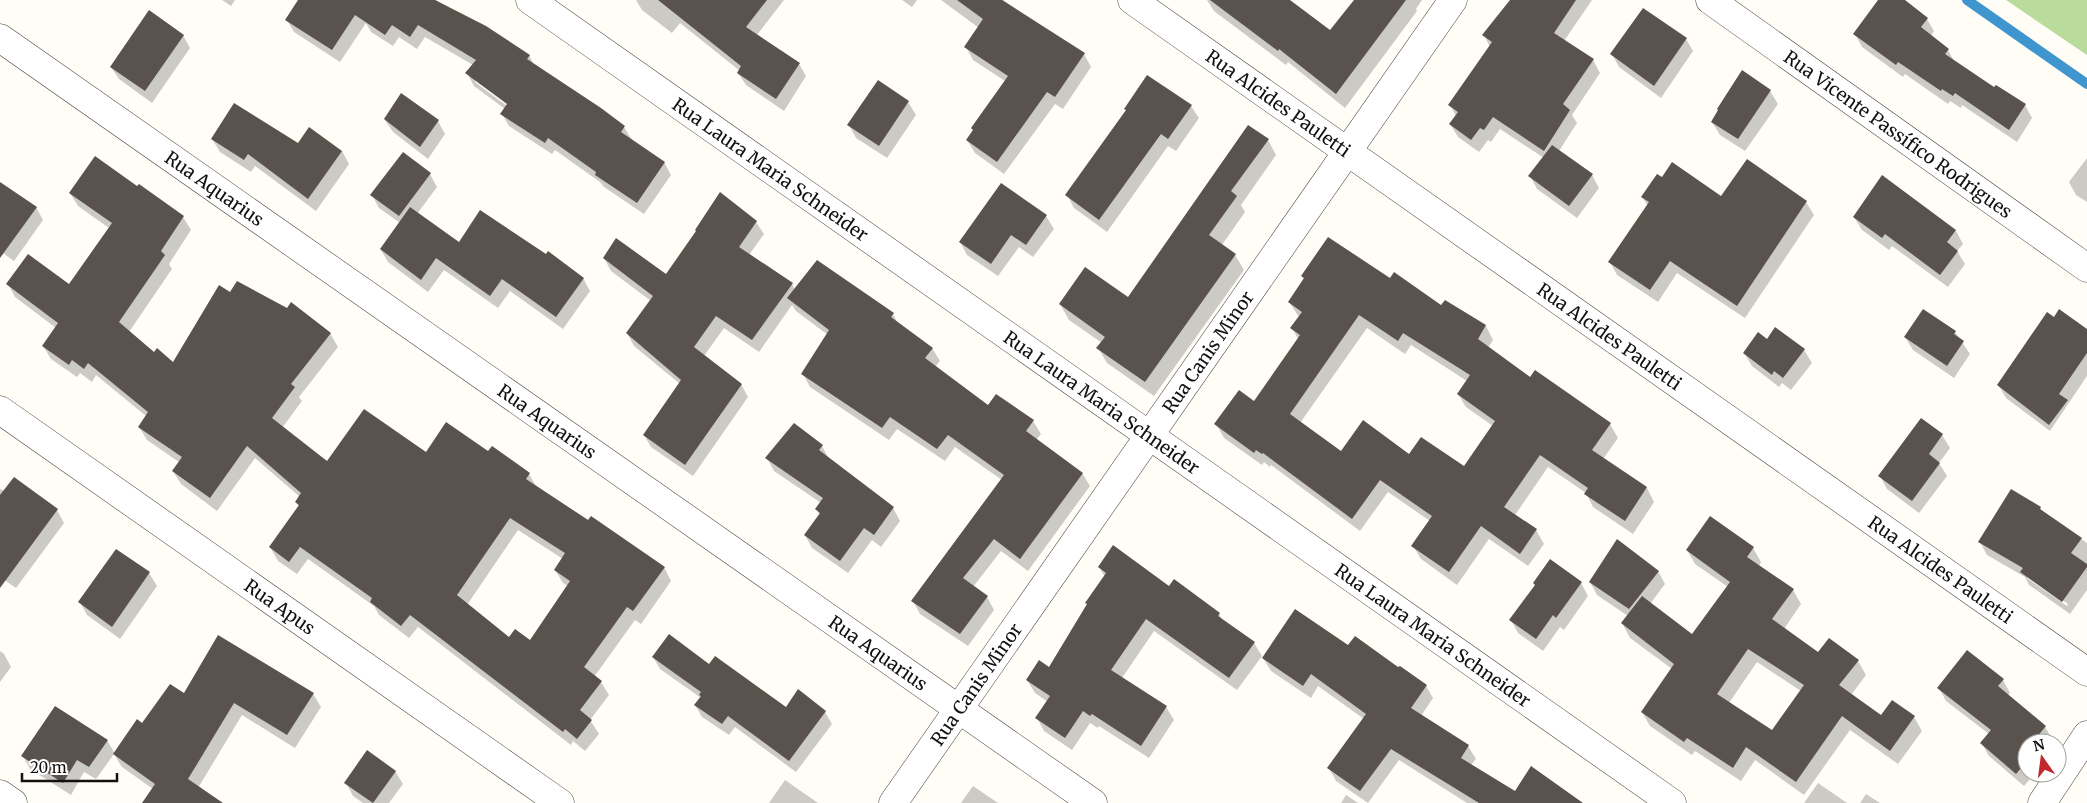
<svg xmlns="http://www.w3.org/2000/svg" width="2087" height="803" viewBox="0 0 2087 803" font-family="Merriweather,serif">
<style>
.forest{fill:#b9dc9c}
.shadow{fill:#0003;fill-rule:evenodd}
.lines{fill:none;stroke-linecap:round;stroke-linejoin:round}
.stream{stroke:#3f96cf;stroke-width:10}
.building{fill:#5a524d;fill-rule:evenodd}
.minor-casing{stroke:#444;stroke-width:29}
.minor{stroke:#fff;stroke-width:28}
.labels{text-anchor:middle;dominant-baseline:central;stroke-width:5;stroke-linejoin:round;paint-order:stroke}
.street-label{font-size:18px;fill:#111;stroke:#fff}
</style>
<rect width="100%" height="100%" fill="#fffdf5"/>
<path class="forest" d="M2006,0H2087V55Z"/>
<g class="shadow">
<path d="M222,0H235L231,6Z"/>
<path d="M299,0H436L529,55L534,65L624,127L632,140L664,162L671,175L644,214L604,187L600,182L555,150L552,154L509,126L502,114L505,109L474,86L467,73L473,65L425,37L417,49L399,37L393,46L371,32L366,23L340,62L294,32L287,20ZM475,79L512,107L511,109L475,82Z"/>
<path d="M636,0H784L757,35L799,64L806,76L784,111L746,85L738,73L740,71L680,23L672,33L642,10Z"/>
<path d="M902,0H917L912,7Z"/>
<path d="M941,0H1003L1084,54L1091,67L1063,109L1055,104L1004,174L975,153L967,140L1005,81L973,60L966,47L979,28Z"/>
<path d="M1207,0H1288L1331,32L1355,0H1422L1416,9L1417,11L1345,108L1288,62L1286,65L1214,11Z"/>
<path d="M1512,0H1592L1564,41L1593,60L1600,73L1572,115L1577,123L1559,151L1592,175L1599,188L1577,218L1537,189L1530,176L1544,158L1500,129L1491,142L1488,140L1479,152L1458,137L1450,124L1456,116L1450,105L1490,47L1484,35Z"/>
<path d="M1880,0H1900L1927,19L1934,31L1931,36L1948,50L1954,61L1995,89L2025,105L2032,118L2017,142L1962,105L1961,108L1950,101L1948,104L1905,74L1903,77L1862,47L1855,34Z"/>
<path d="M183,35L190,48L152,103L119,79L111,67Z"/>
<path d="M1686,39L1693,51L1661,98L1619,67L1612,54Z"/>
<path d="M1770,91L1778,104L1745,151L1720,135L1712,122Z"/>
<path d="M908,102L916,115L887,158L856,138L849,125Z"/>
<path d="M1191,106L1199,118L1176,151L1168,146L1107,232L1074,208L1067,195Z"/>
<path d="M385,120L438,121L445,134L428,159L393,132Z"/>
<path d="M212,139L298,145L342,151L349,164L316,211L255,166L251,172L220,152Z"/>
<path d="M1268,140L1276,155L1241,205L1245,212L1222,245L1235,255L1244,270L1154,396L1107,363L1098,348L1102,343L1069,320L1060,304L1128,298Z"/>
<path d="M2087,158V202L2076,195L2069,182Z"/>
<path d="M430,174L437,187L417,214L460,244L583,278L590,291L563,329L510,291L498,308L444,270L428,292L388,262L381,250L400,223L379,208L372,195Z"/>
<path d="M1883,177L1956,231L1963,244L1957,251L1965,264L1948,287L1892,246L1889,250L1862,230L1854,217Z"/>
<path d="M0,183L36,207L43,220L14,261L0,251Z"/>
<path d="M137,188L183,217L191,230L169,264L172,269L129,332L154,354L173,364L230,294L330,333L338,347L299,397L302,401L282,428L328,463L426,454L488,453L529,474L537,488L664,567L671,581L641,624L635,620L594,677L601,682L609,695L590,720L599,734L585,751L573,741L571,745L418,627L409,638L379,615L374,606L308,559L297,574L278,561L270,547L299,507L296,502L300,497L255,458L217,511L181,484L173,471L179,462L147,440L139,427L146,416L96,375L92,382L80,373L77,377L51,359L43,346L56,328L15,297L8,284L69,286L109,228L78,206L70,193ZM518,530L563,559L555,570L563,583L568,586L530,641L509,639L467,605Z"/>
<path d="M1642,197L1806,202L1814,215L1745,318L1677,273L1658,302L1617,275L1610,262L1648,206Z"/>
<path d="M1046,216L1054,229L1033,257L1019,247L998,276L967,255L960,242Z"/>
<path d="M756,222L764,234L749,255L792,284L795,290L893,314L898,324L932,348L940,361L935,367L989,406L1033,421L1041,434L1036,440L1082,473L1090,486L1028,571L1001,551L973,587L987,597L994,610L968,646L920,614L913,601L1002,480L955,447L945,461L897,429L889,440L810,387L803,374L828,335L796,311L792,305L759,352L724,328L704,356L741,384L748,397L693,476L651,447L644,435L680,384L634,346L627,333L651,301L611,271L604,258L666,276Z"/>
<path d="M1303,276L1390,280L1442,307L1445,301L1486,326L1493,340L1488,348L1531,378L1610,424L1618,438L1603,459L1647,488L1654,502L1633,534L1593,507L1586,493L1548,467L1515,515L1536,530L1544,544L1528,566L1489,539L1457,585L1421,559L1413,546L1430,521L1388,492L1360,531L1271,465L1270,467L1264,462L1262,465L1224,438L1216,424L1254,403L1298,339L1292,328L1299,317L1289,302L1304,279ZM1367,328L1405,354L1411,345L1467,381L1458,394L1466,407L1493,426L1464,468L1409,456L1341,452L1300,423Z"/>
<path d="M1776,329L1804,350L1812,363L1791,390L1782,383L1779,387L1752,366L1744,353L1768,340Z"/>
<path d="M1955,332L1970,354L1954,378L1913,350L1905,337Z"/>
<path d="M2087,335V376L2050,431L2006,398L1999,386Z"/>
<path d="M1922,420L1942,435L1950,448L1939,463L1947,476L1919,513L1887,489L1880,476Z"/>
<path d="M822,446L829,459L893,508L900,521L881,547L872,540L848,573L812,548L805,535L820,515L816,509L821,503L774,471L767,458Z"/>
<path d="M0,489L57,510L64,523L16,588L0,577Z"/>
<path d="M2040,508L2044,514L2087,543V590L2070,614L2029,585L2025,577L1987,555L1980,542ZM2027,575L2068,604L2067,606L2027,578Z"/>
<path d="M1753,548L1761,562L1759,566L1793,590L1801,604L1784,629L1818,654L1858,661L1866,675L1851,695L1881,717H1914L1922,731L1898,764L1850,730L1804,795L1755,760L1741,781L1695,751L1692,755L1650,726L1642,712L1672,669L1630,638L1622,623L1628,616L1597,595L1590,582L1658,571L1665,584L1650,604L1692,636L1728,587L1695,564L1687,550ZM1757,662L1801,691L1772,732L1729,703Z"/>
<path d="M1099,567L1170,588L1219,614L1223,621L1254,643L1262,656L1237,690L1154,631L1122,678L1166,707L1174,720L1149,758L1099,726L1098,728L1090,723L1072,750L1044,731L1037,718L1048,702L1035,693L1027,680L1050,669L1105,577Z"/>
<path d="M149,573L157,586L120,639L87,615L80,602Z"/>
<path d="M1581,583L1588,596L1564,630L1560,627L1543,651L1518,633L1511,620L1536,586Z"/>
<path d="M1348,647L1399,669L1426,686L1433,698L1421,716L1468,746L1476,759L1471,765L1515,792L1578,803H1467L1399,760L1368,803L1336,781L1329,768L1364,719L1318,686L1311,698L1271,671L1263,658Z"/>
<path d="M0,651L4,654L11,667L0,682Z"/>
<path d="M653,657L710,666L786,709L825,712L832,724L796,772L735,727L729,735L702,717L695,705L701,698L660,669Z"/>
<path d="M2003,680L2010,693L2007,696L2045,727L2053,740L2050,743H2027V773H2035L2024,786L1989,756L1982,744L1989,734L1946,701L1939,688Z"/>
<path d="M313,694L321,707L295,748L242,715L198,788L216,803H149L153,789L122,767L114,754L96,779L84,772L71,795L30,769L23,756L107,740L115,754L142,725L184,695Z"/>
<path d="M395,771L403,784L389,803H363L353,796L346,783Z"/>
<path d="M785,780L818,803H769Z"/>
<path d="M1818,783L1847,803H1804Z"/>
<path d="M973,786L998,803H961Z"/>
<path d="M1866,794L1880,803H1860Z"/>
<path d="M1346,795L1358,803H1341Z"/>
</g>
<g class="lines">
<path class="stream" d="M1967,0L2087,84"/>
</g>
<g class="building">
<path d="M298,0H435L486,26L530,55L527,59L601,108L625,126L621,132L665,162L637,203L595,175L596,172L548,138L545,143L500,114L507,104L465,73L476,60L418,25L410,37L392,25L385,35L355,15L332,50L285,20Z"/>
<path d="M658,0H767L746,27L800,63L776,99L737,73L741,66Z"/>
<path d="M957,0H1002L1085,53L1055,97L1047,92L997,162L966,140L973,130L971,128L1008,76L964,47L983,19Z"/>
<path d="M1210,0H1290L1330,30L1354,0H1406L1336,94L1279,49L1278,51Z"/>
<path d="M1510,0H1576L1554,33L1594,59L1563,104L1570,110L1544,151L1493,117L1484,130L1480,128L1471,140L1449,124L1458,112L1448,105L1492,42L1482,35Z"/>
<path d="M1878,0H1905L1928,18L1921,27L1949,49L1945,54L1994,87L1996,85L2026,104L2009,130L1955,93L1953,96L1942,89L1941,91L1898,62L1896,65L1853,34Z"/>
<path d="M1643,8L1687,38L1654,86L1610,54Z"/>
<path d="M149,10L184,35L145,91L110,67Z"/>
<path d="M1742,70L1771,90L1738,139L1711,122L1718,110L1717,109Z"/>
<path d="M1147,75L1192,105L1168,139L1161,134L1099,220L1065,195L1126,110L1124,109Z"/>
<path d="M878,80L909,101L879,146L847,125Z"/>
<path d="M401,93L439,120L420,147L384,119Z"/>
<path d="M234,103L298,143L309,127L342,151L308,199L248,154L244,160L211,139Z"/>
<path d="M1248,125L1269,139L1231,191L1237,196L1209,235L1236,254L1145,382L1096,348L1105,337L1059,304L1085,267L1128,297Z"/>
<path d="M1552,145L1593,174L1569,206L1528,176Z"/>
<path d="M403,152L431,173L399,216L370,195Z"/>
<path d="M95,156L137,186L139,184L184,216L161,251L165,255L119,322L154,352L157,348L173,362L219,285L230,292L237,281L287,308L291,302L331,333L291,384L295,387L272,418L327,461L364,409L426,452L446,422L488,451L492,446L530,473L526,479L588,520L591,516L665,567L633,611L627,607L584,667L602,681L580,710L592,720L577,739L565,729L563,732L410,615L401,626L370,602L372,598L300,547L289,562L269,547L299,505L295,502L301,493L247,446L210,498L172,471L182,457L138,427L148,412L88,363L84,369L72,360L69,365L42,346L58,323L6,284L28,254L69,284L112,223L69,193ZM510,518L565,553L554,570L570,581L530,640L515,629L509,637L457,595Z"/>
<path d="M1747,159L1807,201L1737,306L1670,261L1650,290L1608,262L1649,202L1641,197L1657,174L1662,177L1672,162L1721,196Z"/>
<path d="M1882,175L1956,230L1947,242L1958,251L1940,275L1885,234L1882,238L1853,217Z"/>
<path d="M0,182L37,207L0,258Z"/>
<path d="M1001,183L1047,215L1026,245L1011,235L991,264L959,242Z"/>
<path d="M720,192L757,221L739,247L793,283L752,340L716,316L694,347L742,384L685,465L643,435L681,380L626,333L653,296L603,258L616,238L666,274L696,231L695,230Z"/>
<path d="M410,207L459,242L480,210L546,254L548,251L584,278L556,317L502,279L490,296L436,258L421,280L380,249Z"/>
<path d="M1328,237L1390,278L1394,272L1441,305L1445,300L1486,325L1478,339L1530,377L1535,370L1611,423L1592,450L1647,487L1625,521L1584,494L1588,488L1540,455L1504,507L1537,529L1520,554L1481,526L1449,572L1411,546L1432,516L1380,480L1352,519L1263,453L1262,454L1256,450L1254,453L1214,424L1239,390L1254,401L1300,335L1290,328L1302,312L1288,302L1304,278L1301,276ZM1359,315L1398,341L1403,333L1470,375L1457,394L1495,421L1464,466L1421,437L1409,454L1363,420L1341,451L1290,414Z"/>
<path d="M817,260L894,313L891,317L933,348L925,358L988,405L996,394L1034,420L1026,431L1083,473L1020,559L994,539L963,578L988,596L960,634L911,601L1004,475L948,435L937,449L890,417L882,428L801,374L829,330L787,298Z"/>
<path d="M1923,309L1956,331L1954,334L1964,341L1947,366L1904,337Z"/>
<path d="M2059,309L2087,329V353L2059,394L2068,400L2049,425L1997,385L2047,312L2054,317Z"/>
<path d="M1775,327L1805,349L1783,378L1774,371L1772,375L1743,353L1758,332L1767,339Z"/>
<path d="M1921,418L1943,434L1929,454L1940,463L1912,501L1878,476Z"/>
<path d="M794,423L823,445L819,450L894,507L874,535L864,528L840,561L804,535L820,513L815,509L823,498L765,458Z"/>
<path d="M14,477L58,509L0,588V495Z"/>
<path d="M2011,489L2041,507L2040,509L2082,538L2071,553L2087,564V567L2062,602L2020,572L2023,568L1978,542Z"/>
<path d="M1710,516L1754,547L1747,557L1794,589L1772,619L1818,652L1829,638L1859,660L1839,685L1881,715L1892,700L1915,716L1890,751L1842,716L1796,782L1746,747L1733,768L1687,738L1684,742L1641,712L1674,664L1621,623L1642,596L1692,634L1730,582L1686,550ZM1748,649L1804,685L1772,730L1717,694Z"/>
<path d="M1617,539L1659,571L1629,609L1589,582Z"/>
<path d="M1113,545L1169,586L1174,579L1220,613L1218,616L1255,642L1229,678L1146,619L1111,670L1167,706L1141,746L1092,714L1090,716L1083,711L1065,738L1035,718L1050,696L1026,680L1039,660L1049,667L1087,604L1085,603L1106,573L1098,567Z"/>
<path d="M116,549L150,572L112,627L78,602Z"/>
<path d="M1550,559L1582,582L1556,618L1553,615L1536,639L1509,620L1535,585L1533,583Z"/>
<path d="M1295,609L1348,645L1355,636L1398,667L1400,666L1427,685L1411,708L1469,745L1461,758L1515,791L1531,766L1583,803H1479L1391,749L1360,791L1327,768L1366,714L1311,674L1303,686L1262,658Z"/>
<path d="M669,634L709,664L715,656L786,707L798,689L826,711L789,761L728,716L722,724L694,705L701,696L699,695L701,692L652,657Z"/>
<path d="M218,635L314,693L287,735L234,703L188,779L223,803H142L155,784L113,754L137,719L142,723L170,684L184,693Z"/>
<path d="M1967,650L2004,679L1998,686L2046,726L2032,743H2027V761L2016,774L1980,743L1991,730L1937,688Z"/>
<path d="M55,706L108,740L89,767L77,760L63,783L21,756Z"/>
<path d="M367,750L396,771L373,803L344,783Z"/>
</g>
<g class="lines">
<g class="minor-casing">
<g id="minor">
<path id="s1" d="M530,0L1672,803"/>
<path id="s2" d="M1132,0L2087,672"/>
<path id="s3" d="M1710,0L2087,268"/>
<path id="s4" d="M0,38L1093,803"/>
<path id="s5" d="M0,410L560,803"/>
<path d="M0,794L13,803"/>
<path id="s6" d="M893,803L1453,0"/>
<path d="M2042,803L2087,735"/>
</g>
</g>
<use href="#minor" class="minor"/>
</g>
<g class="labels">
<g class="street-label">
<text stroke="none"><textPath href="#s2" startOffset="179">Rua Alcides Pauletti</textPath></text>
<text stroke="none"><textPath href="#s3" startOffset="231">Rua Vicente Passífico Rodrigues</textPath></text>
<text stroke="none"><textPath href="#s1" startOffset="294">Rua Laura Maria Schneider</textPath></text>
<text stroke="none"><textPath href="#s4" startOffset="262">Rua Aquarius</textPath></text>
<text stroke="none"><textPath href="#s2" startOffset="584">Rua Alcides Pauletti</textPath></text>
<text stroke="none"><textPath href="#s6" startOffset="550">Rua Canis Minor</textPath></text>
<text stroke="none"><textPath href="#s1" startOffset="699">Rua Laura Maria Schneider</textPath></text>
<text stroke="none"><textPath href="#s4" startOffset="668">Rua Aquarius</textPath></text>
<text stroke="none"><textPath href="#s2" startOffset="989">Rua Alcides Pauletti</textPath></text>
<text stroke="none"><textPath href="#s5" startOffset="342">Rua Apus</textPath></text>
<text stroke="none"><textPath href="#s1" startOffset="1104">Rua Laura Maria Schneider</textPath></text>
<text stroke="none"><textPath href="#s4" startOffset="1072">Rua Aquarius</textPath></text>
<text stroke="none"><textPath href="#s6" startOffset="145">Rua Canis Minor</textPath></text>
</g>
</g>
<g transform="translate(2042 758) rotate(346)"><circle r="24" fill="#ffffff" stroke="#a0a0a0"/>
<path d="M0-4L9 19L0 12L-9 19Z" fill="#c4262e"/>
<text y="-8" font-size="14" font-weight="bold" text-anchor="middle" fill="#111111">N</text>
</g>
<path d="M22 773v8h95v-8" fill="none" stroke="#111111" stroke-width="2.5"/>
<text x="30" y="773" font-size="15" fill="#111111" stroke="#ffffff" stroke-width="4" paint-order="stroke">20 m</text>
</svg>
